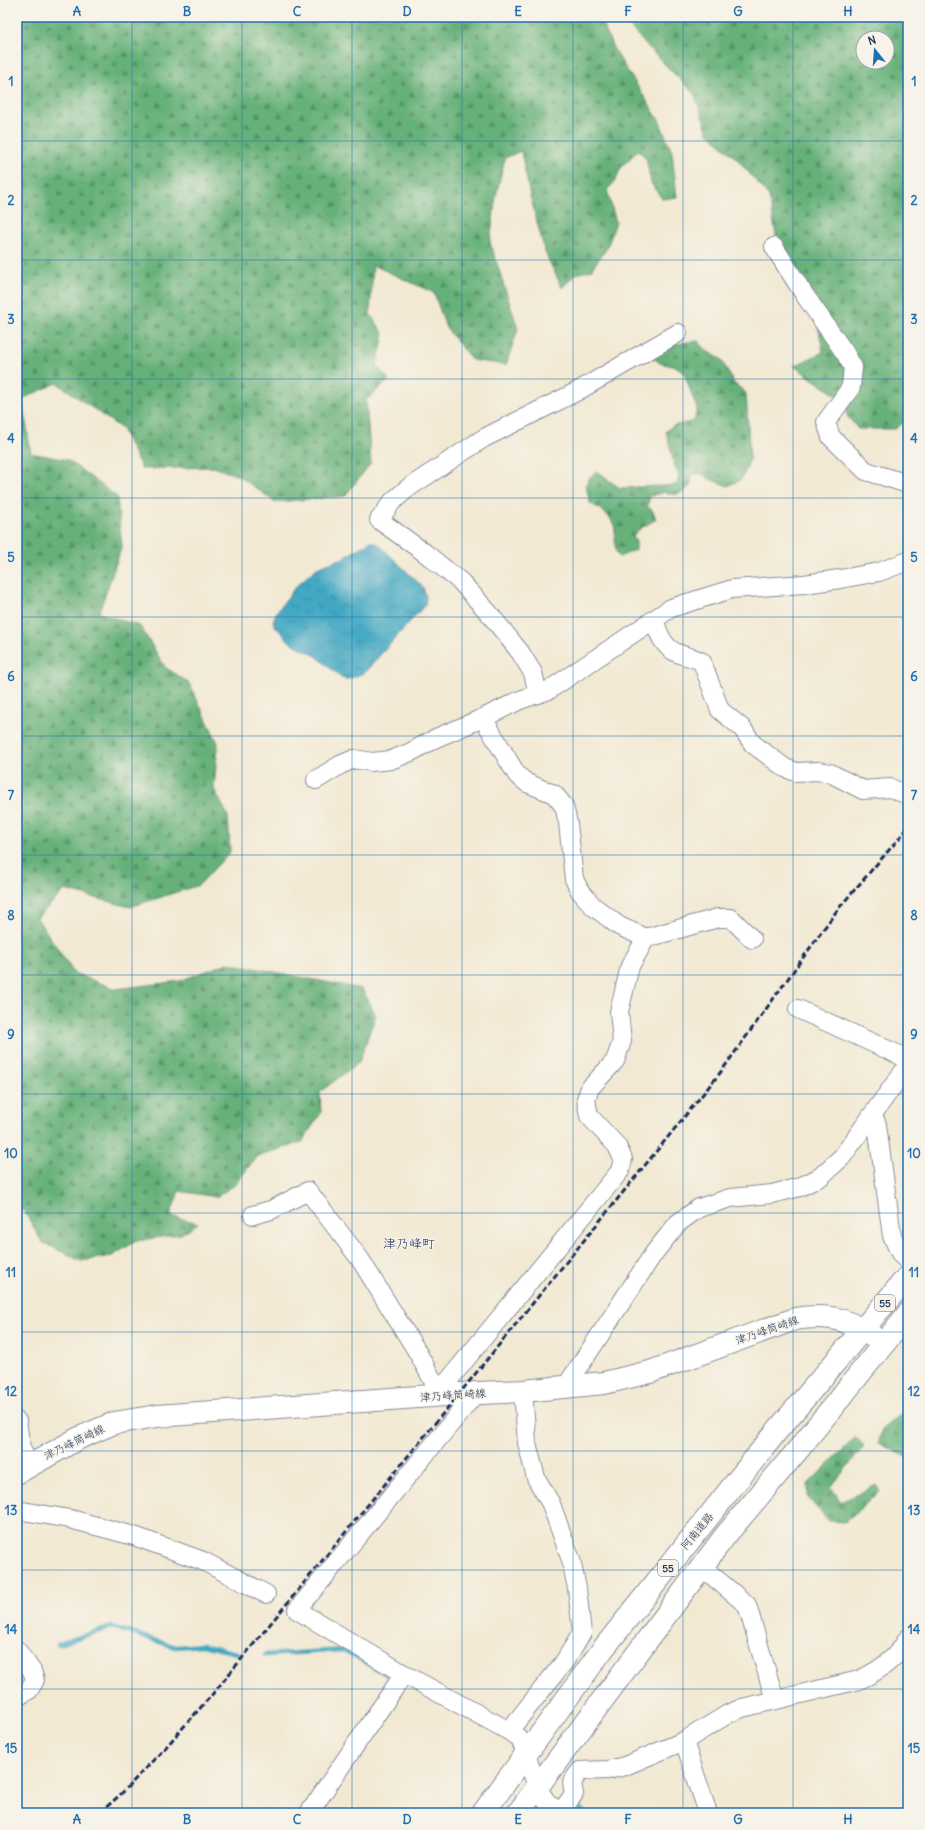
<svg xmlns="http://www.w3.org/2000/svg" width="925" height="1830" viewBox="0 0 925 1830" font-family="Delius,'Klee One',sans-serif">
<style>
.forest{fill:url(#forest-firs);stroke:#40706c;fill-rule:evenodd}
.water{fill:url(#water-ripples);stroke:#2f6c90}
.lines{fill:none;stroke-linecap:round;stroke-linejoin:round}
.stream{stroke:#43a8c3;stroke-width:4.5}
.minor-casing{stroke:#868c98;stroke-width:20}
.major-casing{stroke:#868c98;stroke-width:24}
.highway-casing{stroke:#868c98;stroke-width:24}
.minor{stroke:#fff;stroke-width:18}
.major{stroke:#fff;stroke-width:22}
.highway{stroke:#fff;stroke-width:22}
.rail{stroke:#1b2f5e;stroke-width:3;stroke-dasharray:6 3;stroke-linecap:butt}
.grid{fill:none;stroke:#1f6fb2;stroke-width:1;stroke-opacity:0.55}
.labels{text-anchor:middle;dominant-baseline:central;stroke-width:3;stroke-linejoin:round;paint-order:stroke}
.shield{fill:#f7f3e8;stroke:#5d6a87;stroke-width:1}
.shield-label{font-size:10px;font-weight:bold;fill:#1b2f5e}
.street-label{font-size:11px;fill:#1b2f5e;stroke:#f7f3e8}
.quarter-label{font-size:13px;fill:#1b2f5e;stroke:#f7f3e8}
.neatline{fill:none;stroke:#1f6fb2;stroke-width:1.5}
.grid-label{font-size:13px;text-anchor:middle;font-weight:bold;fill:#1f6fb2}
</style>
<defs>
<pattern id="forest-firs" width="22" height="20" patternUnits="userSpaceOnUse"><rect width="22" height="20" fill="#66b179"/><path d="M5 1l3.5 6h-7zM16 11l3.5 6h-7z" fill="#539066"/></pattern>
<pattern id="water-ripples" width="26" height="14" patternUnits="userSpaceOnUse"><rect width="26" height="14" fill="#43a8c3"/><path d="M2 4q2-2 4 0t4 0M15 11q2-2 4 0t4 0" fill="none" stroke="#3789a2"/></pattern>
</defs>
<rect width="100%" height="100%" fill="#f7f3e8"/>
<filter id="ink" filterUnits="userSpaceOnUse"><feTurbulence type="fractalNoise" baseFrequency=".025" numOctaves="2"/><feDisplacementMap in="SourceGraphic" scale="8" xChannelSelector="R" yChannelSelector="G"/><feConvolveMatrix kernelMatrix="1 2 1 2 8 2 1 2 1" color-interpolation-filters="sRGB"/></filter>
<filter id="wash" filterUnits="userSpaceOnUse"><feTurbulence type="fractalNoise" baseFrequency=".012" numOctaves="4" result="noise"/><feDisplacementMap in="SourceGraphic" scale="16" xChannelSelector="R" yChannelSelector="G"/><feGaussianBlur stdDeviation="0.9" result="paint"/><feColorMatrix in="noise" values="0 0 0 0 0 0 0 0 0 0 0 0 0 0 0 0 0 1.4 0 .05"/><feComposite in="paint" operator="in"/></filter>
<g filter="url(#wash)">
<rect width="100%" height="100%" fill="#f2e9d3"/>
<g class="forest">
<path d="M17,17H600L613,48L659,120L672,152L677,197L662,199L651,183L646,158L638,150L621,168L615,181L607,190L616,222L607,248L591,270L576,274L562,288L545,252L530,196L521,151L505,158L496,196L490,242L518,329L506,365L472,360L446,328L434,293L373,265L370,314L384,334L377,366L389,380L366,400L371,463L345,496L275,502L239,476L213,467L142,469L122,429L57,383L22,399L31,453L68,460L117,497L122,546L99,613L140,626L165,667L189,683L218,743L214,789L228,816L230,852L199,885L130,907L65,890L37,918L74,973L116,989L179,981L228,963L362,989L376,1015L359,1062L320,1092L321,1113L302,1142L257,1156L235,1185L216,1197L179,1191L170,1216L198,1223L181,1234L136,1241L112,1256L81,1261L42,1242L25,1212L17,1206Z"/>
<path d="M621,17H908V419L895,429H858L847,416L846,402L794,366L823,352L813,300L778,247L769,196L737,159L708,133L695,95L647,46ZM863,38H887V62H863Z"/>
<path d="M698,341L708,352L721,359L734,383L746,393L750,459L742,479L728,486L712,480L700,473L691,475V485C683,493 677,497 665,492L650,496L647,506L653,511L656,519C648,525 639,527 633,536L636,542V550L619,557C611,546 619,532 612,521C607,513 598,508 590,503L586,486L589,478L597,472C606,476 611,483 620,488L677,485L679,476L674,464L666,431L673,426L694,421L697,409L684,373L677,367L660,363L652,357C663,345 682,342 698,341Z"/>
<path d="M908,1408V1456L907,1457L878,1443L882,1430Z"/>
<path d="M856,1437L864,1446L831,1487L841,1502L876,1485L880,1491L845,1522L829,1521L808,1498V1484Z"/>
</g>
<path class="water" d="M371,541L378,544L423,587L426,597L425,605L364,673L345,680L316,656L290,642L275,626L273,621L276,613L296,586L317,568L343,558Z"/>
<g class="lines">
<g class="stream">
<path d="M58,1644L112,1627L176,1647L202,1645L237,1653"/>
<path d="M265,1655L344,1650L387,1675"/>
<path d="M572,1802L585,1813"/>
</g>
</g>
</g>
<g filter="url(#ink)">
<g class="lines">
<g class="minor-casing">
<g id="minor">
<path d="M774,247L804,294L845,353L853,367L851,387L826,422L831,437L866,471L908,484"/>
<path d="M654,620C659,634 663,647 677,653C686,657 694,657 702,662L720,710L742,728L753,744L785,768L796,772L818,771L830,773L863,790L890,788L908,795"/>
<path d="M538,694L533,673L520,652L488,612L461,582L425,553L379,520L392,502L408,488L484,438L576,392L678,333"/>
<path d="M316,780L340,765L354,759L372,762L391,760L411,752L436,738L483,718L520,700L549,690L671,608L732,589L804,584L840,579L879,572L908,561"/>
<path d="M646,938L718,918H731L752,939"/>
<path d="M798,1009L908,1059"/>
<path d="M873,1114L877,1125L892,1236L901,1255L908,1261"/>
<path d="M253,1215L271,1210L308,1191L360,1259L415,1348L441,1395L448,1381L620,1171L623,1159L617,1146L589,1116L586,1099L590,1088L615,1061L622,1041L619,1012L630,966L646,938L619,926L593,906L580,891L574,879L568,823L564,806L554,794L527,783L517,775L483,718"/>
<path d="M565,1388L654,1253L678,1223L699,1208L730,1198L772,1194L800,1187L820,1177L842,1157L908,1065"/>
<path d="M476,1393L297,1610L404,1674L509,1731L520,1739L526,1754L537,1787L546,1801L560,1813"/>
<path d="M17,1421L21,1448L29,1465"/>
<path d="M17,1510L70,1519L134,1536L203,1561L266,1594"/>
<path d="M702,1567L747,1605L775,1700"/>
<path d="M17,1650L32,1671L35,1680L29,1690L17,1697"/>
<path d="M509,1731L564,1662L582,1633L577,1588L571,1560L551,1504L536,1478L527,1443L523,1391"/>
<path d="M684,1741L708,1813"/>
<path d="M309,1813L404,1674"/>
<path d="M560,1813L574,1794L572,1782L580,1771L608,1770L625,1766L684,1741L728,1714L742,1708L859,1680C879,1671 897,1659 908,1638"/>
</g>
</g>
<g class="major-casing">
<path id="major" d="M17,1473L79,1438L114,1423L157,1416L459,1394L523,1391L604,1383L650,1372L795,1319C836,1312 850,1322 883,1343"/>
</g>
<g class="highway-casing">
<g id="highway">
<path d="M483,1813L603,1649L776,1432L908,1276"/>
<path d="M518,1813L725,1536L797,1451L908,1314"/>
</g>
</g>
<use href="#minor" class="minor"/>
<use href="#major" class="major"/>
<use href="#highway" class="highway"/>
<path class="rail" d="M100,1813L122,1793L166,1747L216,1690L459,1394L720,1073L838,909L908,828"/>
</g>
</g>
<path class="grid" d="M132,17V1813M242,17V1813M352,17V1813M462,17V1813M573,17V1813M683,17V1813M793,17V1813M17,141H908M17,260H908M17,379H908M17,498H908M17,617H908M17,736H908M17,855H908M17,975H908M17,1094H908M17,1213H908M17,1332H908M17,1451H908M17,1570H908M17,1689H908"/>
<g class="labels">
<g class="shield">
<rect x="875" y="1295" width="20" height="16" rx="3"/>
<rect x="658" y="1560" width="20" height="16" rx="3"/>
</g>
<g class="shield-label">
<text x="885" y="1303">55</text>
<text x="668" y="1568">55</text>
</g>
<g class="street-label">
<text transform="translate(767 1330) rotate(-19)">津乃峰筒崎線</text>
<text transform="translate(453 1395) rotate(-4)">津乃峰筒崎線</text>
<text transform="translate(74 1442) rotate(-26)">津乃峰筒崎線</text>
<text transform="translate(697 1531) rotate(-51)">阿南道路</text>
</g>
<g class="quarter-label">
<text x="409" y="1243">津乃峰町</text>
</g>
</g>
<rect width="925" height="1830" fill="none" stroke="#f7f3e8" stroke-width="44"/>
<g transform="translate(875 50) rotate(343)"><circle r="19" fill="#f7f3e8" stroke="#9fa5b1"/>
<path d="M0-3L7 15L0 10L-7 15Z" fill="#1f6fb2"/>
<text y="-6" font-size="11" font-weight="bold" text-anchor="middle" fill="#1b2f5e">N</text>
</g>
<rect x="22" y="22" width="881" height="1786" class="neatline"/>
<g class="grid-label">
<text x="77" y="16">A</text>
<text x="187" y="16">B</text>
<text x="297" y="16">C</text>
<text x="407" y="16">D</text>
<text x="518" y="16">E</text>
<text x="628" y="16">F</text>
<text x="738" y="16">G</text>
<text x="848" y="16">H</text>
<text x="11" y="86">1</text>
<text x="914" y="86">1</text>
<text x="11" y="205">2</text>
<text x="914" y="205">2</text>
<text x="11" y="324">3</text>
<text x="914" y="324">3</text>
<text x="11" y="443">4</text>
<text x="914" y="443">4</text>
<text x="11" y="562">5</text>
<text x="914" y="562">5</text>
<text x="11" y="681">6</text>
<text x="914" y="681">6</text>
<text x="11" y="800">7</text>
<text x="914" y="800">7</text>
<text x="11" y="920">8</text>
<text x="914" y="920">8</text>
<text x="11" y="1039">9</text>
<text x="914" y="1039">9</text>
<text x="11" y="1158">10</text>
<text x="914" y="1158">10</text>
<text x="11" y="1277">11</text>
<text x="914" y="1277">11</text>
<text x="11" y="1396">12</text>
<text x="914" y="1396">12</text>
<text x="11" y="1515">13</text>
<text x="914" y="1515">13</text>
<text x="11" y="1634">14</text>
<text x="914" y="1634">14</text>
<text x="11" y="1753">15</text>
<text x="914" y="1753">15</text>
<text x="77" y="1824">A</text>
<text x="187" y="1824">B</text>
<text x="297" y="1824">C</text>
<text x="407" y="1824">D</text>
<text x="518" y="1824">E</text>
<text x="628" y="1824">F</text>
<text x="738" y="1824">G</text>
<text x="848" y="1824">H</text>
</g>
</svg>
